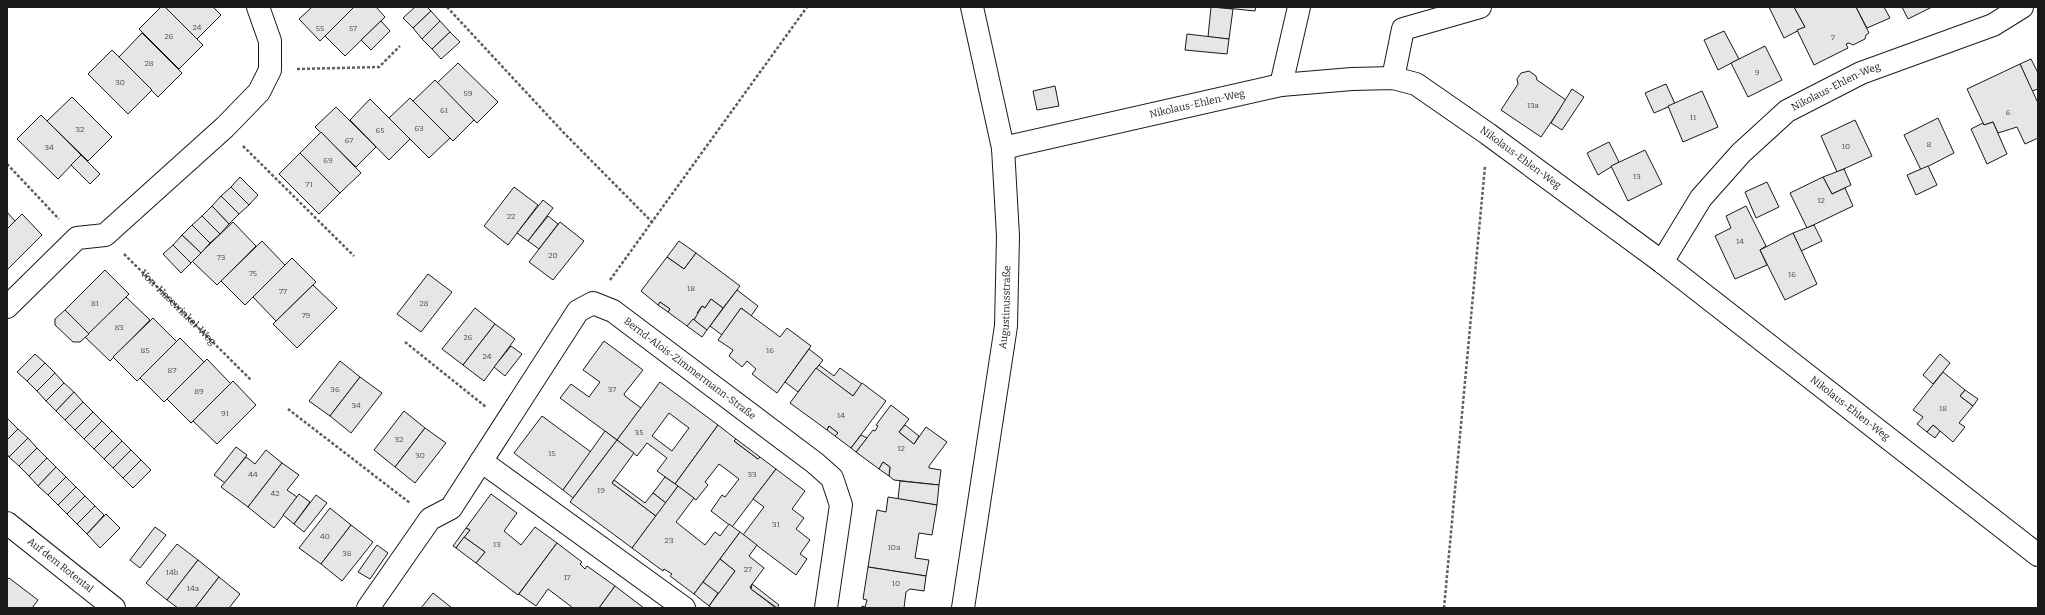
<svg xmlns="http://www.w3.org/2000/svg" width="2045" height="615" viewBox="0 0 2045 615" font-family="Bitter,serif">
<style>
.building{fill:#e6e6e6;stroke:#1a1a1a;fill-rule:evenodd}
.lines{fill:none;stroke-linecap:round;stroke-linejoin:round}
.street-casing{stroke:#1a1a1a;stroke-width:24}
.path{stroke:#5f5f5f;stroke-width:2.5;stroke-dasharray:3 2;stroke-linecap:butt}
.street{stroke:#fff;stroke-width:22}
.labels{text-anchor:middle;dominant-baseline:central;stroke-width:3;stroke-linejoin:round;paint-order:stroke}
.number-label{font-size:8px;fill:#4d4d4d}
.street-label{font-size:10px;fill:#1a1a1a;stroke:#fff}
</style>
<rect width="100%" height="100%" fill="#fff"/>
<g class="building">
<path d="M161,7H165L203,45L179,69L139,29Z"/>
<path d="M165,7H213L221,15L197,39Z"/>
<path d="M312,7H354L320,41L299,19Z"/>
<path d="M354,7H376L385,17L345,56L325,36Z"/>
<path d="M415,7H427L431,11L413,28L403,18Z"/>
<path d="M1211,7L1233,9L1229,39L1208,37Z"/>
<path d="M1217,7H1256L1255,11Z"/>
<path d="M1769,7H1794L1805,27L1784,38Z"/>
<path d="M1794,7H1856L1869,33L1866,35L1865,39L1853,45L1849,43L1846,44L1848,48L1814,65L1797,30L1805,27Z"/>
<path d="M1856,7H1884L1890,18L1867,28Z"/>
<path d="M1902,7H1932L1908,19Z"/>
<path d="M431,11L440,21L422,39L413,28Z"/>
<path d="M381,21L390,31L371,50L361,40Z"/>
<path d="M440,21L450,32L432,49L422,39Z"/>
<path d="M1724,31L1739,59L1718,70L1704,40Z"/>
<path d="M450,32L460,42L441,59L432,49Z"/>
<path d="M142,33L182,73L158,97L119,57Z"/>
<path d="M1187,34L1229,39L1227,54L1185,50Z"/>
<path d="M1765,46L1782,80L1748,97L1731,63Z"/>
<path d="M112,50L152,90L128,114L88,74Z"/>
<path d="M2031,59L2038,73V89L2032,91L2020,64Z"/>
<path d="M458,63L498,102L477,123L437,83Z"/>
<path d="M2020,64L2038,103V138L2025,144L2017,127L1998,133L1993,122L1984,125L1967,89Z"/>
<path d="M1529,71L1536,76L1537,80L1566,100L1541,137L1501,110L1518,84L1517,79L1521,73Z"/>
<path d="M435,80L474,120L453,141L413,101Z"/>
<path d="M1666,84L1675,104L1654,113L1645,93Z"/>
<path d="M1055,86L1059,106L1037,110L1033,91Z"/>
<path d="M1572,89L1584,97L1562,130L1551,123Z"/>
<path d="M1702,91L1718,127L1683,142L1668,106Z"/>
<path d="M72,97L112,137L88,161L47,121Z"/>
<path d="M410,98L450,138L429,158L389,118Z"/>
<path d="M370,99L410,139L389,160L350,120Z"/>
<path d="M336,107L376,147L356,167L315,127Z"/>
<path d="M41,115L81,155L58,179L17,139Z"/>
<path d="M1938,118L1954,153L1921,170L1904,135Z"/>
<path d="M1855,120L1872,156L1837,172L1821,136Z"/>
<path d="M1993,122L2007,154L1987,164L1971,129L1983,123L1984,125Z"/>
<path d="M321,132L361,173L340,193L300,153Z"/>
<path d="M1609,142L1619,162L1598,175L1587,153Z"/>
<path d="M1645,150L1662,184L1628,201L1611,166Z"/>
<path d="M300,153L340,193L319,214L279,174Z"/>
<path d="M81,155L100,174L90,184L71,165Z"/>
<path d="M1928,166L1937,185L1916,195L1907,175Z"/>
<path d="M1844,169L1851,185L1832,194L1823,177Z"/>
<path d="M240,177L258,195L249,205L231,187Z"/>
<path d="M1823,177L1832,194L1845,188L1853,206L1807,228L1790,193Z"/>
<path d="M1767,182L1779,207L1756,218L1745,192Z"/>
<path d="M231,187L249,205L239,214L221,196Z"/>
<path d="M514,187L538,205L508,245L484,226Z"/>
<path d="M221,196L239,214L229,224L212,206Z"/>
<path d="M543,200L553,208L528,241L517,233Z"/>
<path d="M212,206L229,224L220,234L202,216Z"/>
<path d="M1746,206L1766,246L1760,250L1767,265L1735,279L1715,236L1731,228L1726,216Z"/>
<path d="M7,212L15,221L7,229Z"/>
<path d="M22,214L42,235L7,270V229Z"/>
<path d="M202,216L220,234L210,243L192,225Z"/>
<path d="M548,216L558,224L539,249L528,241Z"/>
<path d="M233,222L256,246L217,285L192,261Z"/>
<path d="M560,222L584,241L553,280L529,262Z"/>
<path d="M192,225L210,243L201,253L182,235Z"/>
<path d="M1814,225L1822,241L1801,251L1793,233Z"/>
<path d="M1793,233L1817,284L1785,300L1760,250Z"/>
<path d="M182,235L201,253L191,263L173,245Z"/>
<path d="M262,241L285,265L245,305L221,281Z"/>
<path d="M679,241L696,253L684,269L667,257Z"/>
<path d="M173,245L191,263L181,273L163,254Z"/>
<path d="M696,253L740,286L723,308L711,299L705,308L702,306L697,313L699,314L687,326L668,312L670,309L660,302L658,305L641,291L667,257L684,269Z"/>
<path d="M292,258L316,282L276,321L253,297Z"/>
<path d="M105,270L129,294L89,334L65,310Z"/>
<path d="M428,274L452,292L421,332L397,314Z"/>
<path d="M313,285L337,308L297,348L273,324Z"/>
<path d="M737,290L758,306L751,316L741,308L722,335L710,326Z"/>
<path d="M126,297L150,320L110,361L85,337Z"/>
<path d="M711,299L723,308L707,330L694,320L702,306L705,308Z"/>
<path d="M660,302L670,309L668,312L658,305Z"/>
<path d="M475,308L495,324L463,365L442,349Z"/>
<path d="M741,308L780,337L787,328L811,346L777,393L752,374L756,369L747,361L742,367L729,356L733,350L718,340Z"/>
<path d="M65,310L89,334L80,342H73L55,325V319Z"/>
<path d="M153,318L177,342L137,381L113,357Z"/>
<path d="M693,319L707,330L702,337L687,326Z"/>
<path d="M495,324L515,339L484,381L463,365Z"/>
<path d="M180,338L204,362L164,402L140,378Z"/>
<path d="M604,341L643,370L624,394L625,396L641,408L617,440L560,398L571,384L589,397L600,382L583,370Z"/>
<path d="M511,346L522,354L505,376L494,367Z"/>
<path d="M809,349L823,360L798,392L785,382Z"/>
<path d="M35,354L45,363L27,381L17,372Z"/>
<path d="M1940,354L1950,363L1933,384L1923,375Z"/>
<path d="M207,359L231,384L191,423L167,399Z"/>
<path d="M340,361L360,377L330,416L309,401Z"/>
<path d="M45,363L55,373L37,391L27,381Z"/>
<path d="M819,365L834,376L840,368L862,384L853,396L816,369Z"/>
<path d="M816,368L853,396L862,383L886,401L851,448L835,436L838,433L829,426L827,430L790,403Z"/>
<path d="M1943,372L1965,390L1960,396L1973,406L1959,423L1965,427L1953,442L1933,425L1927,432L1917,424L1923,417L1913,410Z"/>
<path d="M55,373L64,383L46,401L37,391Z"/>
<path d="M360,377L382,393L351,433L330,416Z"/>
<path d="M233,381L256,405L217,444L193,421Z"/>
<path d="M660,382L718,425L675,484L657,471L667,458L647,443L637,456L617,440ZM669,413L689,428L672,451L652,436Z"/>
<path d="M64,383L74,392L56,411L46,401Z"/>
<path d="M1965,390L1978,399L1973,406L1960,396Z"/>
<path d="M74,392L83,402L65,420L56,411Z"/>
<path d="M83,402L93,412L75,430L65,420Z"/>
<path d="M891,405L909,419L899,432L914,444L926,427L947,442L929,466V468L941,470L939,485L894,480L889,476L890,467L883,462L879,469L856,452L873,430L875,431L878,426L876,425Z"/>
<path d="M404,411L425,428L395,467L374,450Z"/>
<path d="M93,412L102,421L84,439L75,430Z"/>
<path d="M542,416L591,452L563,490L514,453Z"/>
<path d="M8,419L18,429L7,440V421Z"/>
<path d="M102,421L112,431L94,449L84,439Z"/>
<path d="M718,425L736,439L734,441L758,459L760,457L776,469L732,527L711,511L722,495L725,497L739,479L719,464L705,482L708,485L696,500L675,484Z"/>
<path d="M905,425L919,436L914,444L899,432Z"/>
<path d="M1933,425L1940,431L1935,438L1927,432Z"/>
<path d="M829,426L838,433L835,436L827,430Z"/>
<path d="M425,428L446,443L415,483L395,467Z"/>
<path d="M18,429L28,438L9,457L7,454V440Z"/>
<path d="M112,431L122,441L104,459L94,449Z"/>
<path d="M605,431L617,440L573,498L563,490Z"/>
<path d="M861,435L867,438L856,452L851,448Z"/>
<path d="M28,438L37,448L19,466L9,457Z"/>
<path d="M736,439L760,457L758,459L734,441Z"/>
<path d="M617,440L634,453L612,483L656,516L632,548L570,502Z"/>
<path d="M122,441L131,450L113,468L104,459Z"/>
<path d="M236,447L247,455L225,483L214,475Z"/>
<path d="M37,448L47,458L29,476L19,466Z"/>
<path d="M131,450L141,460L123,478L113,468Z"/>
<path d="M266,450L282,463L248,507L221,487L246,457L255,464Z"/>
<path d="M47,458L56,467L38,486L29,476Z"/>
<path d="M141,460L151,470L133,488L123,478Z"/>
<path d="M883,462L890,467L889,476L879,469Z"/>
<path d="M282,463L299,475L287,490L297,497L274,528L248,507Z"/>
<path d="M56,467L66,477L48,495L38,486Z"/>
<path d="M776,469L805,491L792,509L804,518L796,529L810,540L800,554L807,559L796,575L743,535L764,507L753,499Z"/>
<path d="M66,477L76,487L58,505L48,495Z"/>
<path d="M665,477L678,486L666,503L653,493Z"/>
<path d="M614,480L645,503L653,493L666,503L656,516L612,483Z"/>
<path d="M900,481L939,485L937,505L898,499Z"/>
<path d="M678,486L694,498L676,522L705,545L715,532L720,536L729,524L740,532L694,594L670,576L672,574L664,569L663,571L632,548Z"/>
<path d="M76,487L85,496L67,514L58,505Z"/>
<path d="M299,494L310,502L294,524L283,515Z"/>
<path d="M491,494L517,513L504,531L521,545L535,527L557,543L518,595L476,563L485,552L464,537L470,530L466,528Z"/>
<path d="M316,495L327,503L304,532L294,524Z"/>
<path d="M85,496L95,506L77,524L67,514Z"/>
<path d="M888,497L937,505L932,535L919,533L915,558L929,560L926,576L868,567L877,510L886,512Z"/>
<path d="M95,506L104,515L87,534L77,524Z"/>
<path d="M330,508L351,525L321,564L299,548Z"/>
<path d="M106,514L120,528L100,548L87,534Z"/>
<path d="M351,525L373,542L342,581L321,564Z"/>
<path d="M155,527L166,535L140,568L130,560Z"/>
<path d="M466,528L470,530L456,548L453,546Z"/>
<path d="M740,532L757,545L749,556L764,568L750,587L751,589L776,608H712L709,606L735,571L720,559Z"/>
<path d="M464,537L485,552L476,563L456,548Z"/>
<path d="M557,543L582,562L580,564L585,569L587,566L615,586L599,608H573L548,589L536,606L519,594Z"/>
<path d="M177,544L198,560L167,600L146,583Z"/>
<path d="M377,545L388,553L370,579L358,572Z"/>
<path d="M720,559L735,571L718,594L703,582Z"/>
<path d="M198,560L219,577L195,608H178L167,600Z"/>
<path d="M868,567L926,576L924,591L910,589L906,592L904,608H862V606L865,607L867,600L863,599Z"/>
<path d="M219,577L240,594L229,608H195Z"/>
<path d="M9,578L38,600L32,608H7V580Z"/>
<path d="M703,582L718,593L709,606L694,594Z"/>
<path d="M752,584L779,605L777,608L751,589Z"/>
<path d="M615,586L644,608H599Z"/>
<path d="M433,593L452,608H421Z"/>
</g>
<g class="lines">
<g class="street-casing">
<g id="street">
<path d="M1393,78L1403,29L1480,7"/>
<path d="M1281,85L1299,7"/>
<path id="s2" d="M1003,148L1281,85L1352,79L1393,78L1416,84L1488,134L1662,262L2038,555"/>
<path id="s3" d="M1662,262L1701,198L1741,153L1787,111L1861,73L1993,25L2022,7"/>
<path d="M7,307L77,238L105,235L225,127L259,92L270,70V41L258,7"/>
<path d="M481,461L684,608"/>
<path id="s4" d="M7,523L114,608"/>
<path id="s5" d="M368,608L430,519L451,508L578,311L593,303L613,311L815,463L832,478L841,505L826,608"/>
<path id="s6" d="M963,608L1006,326L1008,236L1003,148L972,7"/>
</g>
</g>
<g class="path">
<path d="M447,7L564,133L653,223"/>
<path d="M297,69L379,67L400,46"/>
<path d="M243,146L354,256"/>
<path d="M7,164L59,219"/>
<path id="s1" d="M124,254L251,380"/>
<path d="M610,280L807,7"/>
<path d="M405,342L486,407"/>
<path d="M288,409L410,503"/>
<path d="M1444,608L1485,166"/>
</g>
<use href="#street" class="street"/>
</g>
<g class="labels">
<g class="number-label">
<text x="197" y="27">24</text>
<text x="320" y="28">55</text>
<text x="353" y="28">57</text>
<text x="169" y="36">26</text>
<text x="1833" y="37">7</text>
<text x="149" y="63">28</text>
<text x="1757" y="72">9</text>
<text x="120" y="82">30</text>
<text x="468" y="93">59</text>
<text x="1533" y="105">13a</text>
<text x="444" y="110">61</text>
<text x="2008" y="112">6</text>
<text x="1693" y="117">11</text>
<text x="419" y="128">63</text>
<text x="80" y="129">32</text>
<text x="380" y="130">65</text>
<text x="349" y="140">67</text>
<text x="1929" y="144">8</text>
<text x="1846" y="146">10</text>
<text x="49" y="147">34</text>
<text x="328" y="160">69</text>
<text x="1637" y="176">13</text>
<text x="309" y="184">71</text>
<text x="1821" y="200">12</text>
<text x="511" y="216">22</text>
<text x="1740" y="241">14</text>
<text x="553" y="255">20</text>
<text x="221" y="257">73</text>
<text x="253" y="273">75</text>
<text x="1792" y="274">16</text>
<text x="691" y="288">18</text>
<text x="283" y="291">77</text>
<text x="95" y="303">81</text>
<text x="424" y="303">28</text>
<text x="306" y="315">79</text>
<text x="119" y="327">83</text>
<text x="468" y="337">26</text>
<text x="145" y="350">85</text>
<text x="770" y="350">16</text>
<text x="487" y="356">24</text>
<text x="172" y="370">87</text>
<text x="335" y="389">36</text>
<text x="612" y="389">37</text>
<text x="199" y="391">89</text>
<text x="356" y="405">34</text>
<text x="1943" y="408">18</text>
<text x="225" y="413">91</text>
<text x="841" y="415">14</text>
<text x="639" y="432">35</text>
<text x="399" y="439">32</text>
<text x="901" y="448">12</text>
<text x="552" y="453">15</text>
<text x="420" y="455">30</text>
<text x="253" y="474">44</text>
<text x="752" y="474">33</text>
<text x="601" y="490">19</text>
<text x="275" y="493">42</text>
<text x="776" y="524">31</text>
<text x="325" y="536">40</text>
<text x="669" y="540">23</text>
<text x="497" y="544">13</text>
<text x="894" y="547">10a</text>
<text x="347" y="553">38</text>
<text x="748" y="569">27</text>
<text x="172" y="572">14b</text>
<text x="567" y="577">17</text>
<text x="896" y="583">10</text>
<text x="193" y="588">14a</text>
</g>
<g class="street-label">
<text stroke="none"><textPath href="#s3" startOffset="252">Nikolaus-Ehlen-Weg</textPath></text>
<text stroke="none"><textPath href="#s2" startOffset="199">Nikolaus-Ehlen-Weg</textPath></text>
<text stroke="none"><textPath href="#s2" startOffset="549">Nikolaus-Ehlen-Weg</textPath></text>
<text stroke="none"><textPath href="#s1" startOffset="76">Von-Hasewinkel-Weg</textPath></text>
<text stroke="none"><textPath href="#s6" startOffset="304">Augustinusstraße</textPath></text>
<text stroke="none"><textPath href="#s5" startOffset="501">Bernd-Alois-Zimmermann-Straße</textPath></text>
<text stroke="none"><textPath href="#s2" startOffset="963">Nikolaus-Ehlen-Weg</textPath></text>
<text stroke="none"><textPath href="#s4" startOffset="68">Auf dem Rotental</textPath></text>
</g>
</g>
<rect width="2045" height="615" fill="none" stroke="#1a1a1a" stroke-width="16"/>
</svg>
